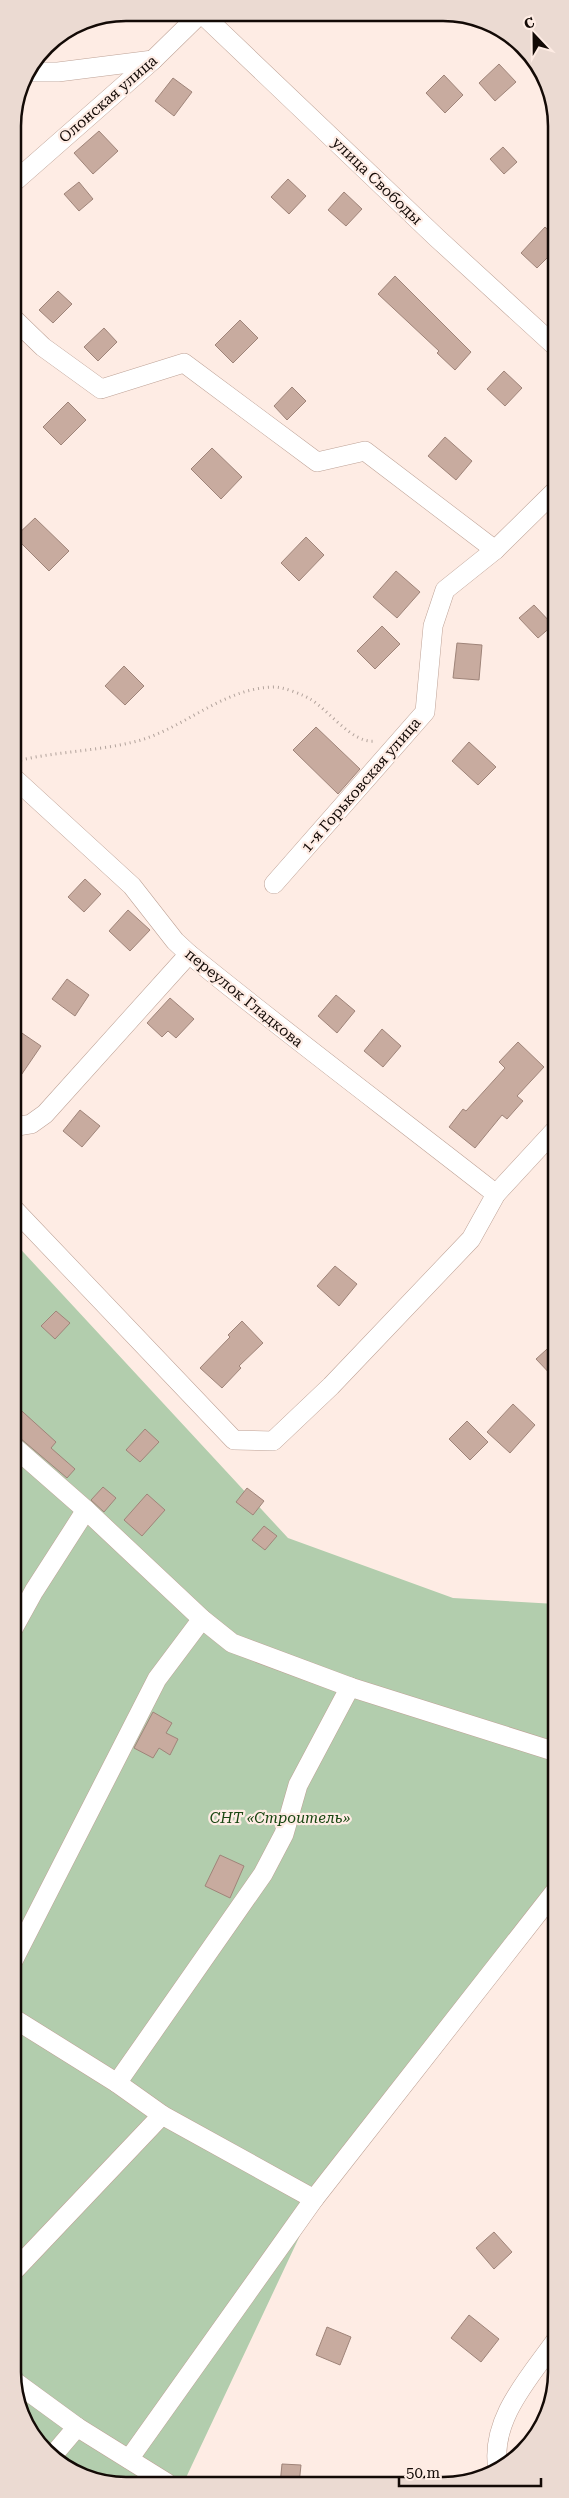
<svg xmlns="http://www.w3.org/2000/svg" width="569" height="2498" viewBox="0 0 569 2498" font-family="'Roboto Serif',serif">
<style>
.green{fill:#b2cdad}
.building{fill:#c8ab9f;stroke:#9f8479}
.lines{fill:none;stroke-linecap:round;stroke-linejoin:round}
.minor-casing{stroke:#bea296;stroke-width:20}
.path{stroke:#b2a39c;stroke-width:3;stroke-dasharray:1 4;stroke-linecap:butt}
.minor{stroke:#fff;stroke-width:19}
.labels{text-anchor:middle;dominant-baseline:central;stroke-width:4.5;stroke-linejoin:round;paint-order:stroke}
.street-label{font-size:15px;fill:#130a06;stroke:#feece4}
.park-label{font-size:15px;font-style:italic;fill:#184611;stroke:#feece4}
.rim{fill:none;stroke:#130a06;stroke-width:2.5}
</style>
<rect width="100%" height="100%" fill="#feece4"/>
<path class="green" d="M13,1241L288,1538L453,1598L556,1604V1898L311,2212L183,2484L104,2483L41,2447L14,2387Z"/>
<g class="building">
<path d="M499,64L516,82L495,101L479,83Z"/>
<path d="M444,75L463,95L445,113L426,93Z"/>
<path d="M173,78L192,92L174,116L155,101Z"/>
<path d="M99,131L118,151L93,174L74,153Z"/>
<path d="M503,147L517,162L504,174L490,159Z"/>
<path d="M288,179L306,196L289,214L271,197Z"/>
<path d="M79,182L93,199L79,211L64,194Z"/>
<path d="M344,192L362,209L346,226L328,210Z"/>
<path d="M545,227L556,237V249L537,268L521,253Z"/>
<path d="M395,276L471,352L455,370L437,353L439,351L378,294Z"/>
<path d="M58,291L72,304L53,323L39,310Z"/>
<path d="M240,320L258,338L233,363L215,345Z"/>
<path d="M104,328L117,342L98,361L84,347Z"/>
<path d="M504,371L522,388L505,406L487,389Z"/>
<path d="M292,387L306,401L287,420L274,406Z"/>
<path d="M68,402L86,420L61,445L43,427Z"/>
<path d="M445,437L472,461L456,480L428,456Z"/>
<path d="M212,448L242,477L221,499L191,469Z"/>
<path d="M35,518L69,551L49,571L15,537Z"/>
<path d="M306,537L324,555L299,581L281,563Z"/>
<path d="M396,571L420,592L397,618L373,597Z"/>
<path d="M534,605L553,625L538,638L519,618Z"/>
<path d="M382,626L400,644L375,669L357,651Z"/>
<path d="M457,643L482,645L479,680L453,678Z"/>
<path d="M124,666L144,686L125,705L105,686Z"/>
<path d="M316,727L360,769L338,794L293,750Z"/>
<path d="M469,742L496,767L478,785L452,761Z"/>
<path d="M85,879L101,894L84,912L68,897Z"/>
<path d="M128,910L150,930L130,951L109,931Z"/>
<path d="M67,979L89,995L75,1016L52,999Z"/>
<path d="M336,995L355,1011L337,1033L318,1016Z"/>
<path d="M170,998L194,1019L176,1038L168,1031L162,1037L147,1023Z"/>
<path d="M13,1027L41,1046L13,1087Z"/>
<path d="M382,1029L401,1046L383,1067L364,1051Z"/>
<path d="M518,1042L544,1067L517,1096L523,1101L507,1119L502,1115L475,1148L449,1127L463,1109L466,1111L505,1068L499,1062Z"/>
<path d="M80,1110L100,1126L82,1147L63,1131Z"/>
<path d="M335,1266L357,1284L339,1306L317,1286Z"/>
<path d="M56,1311L70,1323L55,1339L41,1326Z"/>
<path d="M242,1321L263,1343L239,1366L241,1368L222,1388L200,1368L230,1337L228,1335Z"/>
<path d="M556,1341V1380L536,1359Z"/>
<path d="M13,1403L56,1442L51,1448L75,1469L67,1478L20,1438L13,1435Z"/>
<path d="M513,1404L535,1425L510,1453L487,1432Z"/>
<path d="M467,1421L488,1442L470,1460L449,1439Z"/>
<path d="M145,1429L159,1442L140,1462L126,1450Z"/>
<path d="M103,1487L116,1498L104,1512L91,1500Z"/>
<path d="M247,1488L264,1501L253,1515L236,1502Z"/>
<path d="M147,1494L165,1510L142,1536L124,1520Z"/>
<path d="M264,1526L277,1536L265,1550L252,1540Z"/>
<path d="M153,1712L172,1723L166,1733L178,1739L170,1755L159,1748L153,1758L134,1748Z"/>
<path d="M220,1855L244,1866L230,1898L205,1886Z"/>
<path d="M494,2232L512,2252L494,2269L476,2248Z"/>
<path d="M469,2315L499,2339L481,2362L451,2338Z"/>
<path d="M327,2327L351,2337L340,2365L316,2355Z"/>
<path d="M282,2464L301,2465L299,2484H280Z"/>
</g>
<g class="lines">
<g class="minor-casing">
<g id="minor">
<path d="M201,13L437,238L556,347"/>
<path d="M28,72H58L153,60"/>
<path d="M13,183L153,60L201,13"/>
<path d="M13,318L43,347L101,389L184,363L317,462L365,451L495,550"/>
<path d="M13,777L132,886L175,941L189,954C290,1036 394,1114 496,1194"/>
<path d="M274,884L425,712L433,626L445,590L495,550L556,490"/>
<path d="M13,1127L31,1124L45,1114L189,954"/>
<path d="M13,1208L234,1440L273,1441L331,1386L471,1239L496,1194L556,1129"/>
<path d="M13,1446L86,1510L202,1619L232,1643L350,1687L556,1752"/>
<path d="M13,1629L34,1591L86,1510"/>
<path d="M13,1961L157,1679L202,1619"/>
<path d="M13,2018L117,2083L162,2115L314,2199"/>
<path d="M117,2083L263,1874L284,1834L298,1785L350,1687"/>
<path d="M13,2272L162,2115"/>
<path d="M14,2381L77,2427L167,2483"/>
<path d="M54,2454L77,2427"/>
<path d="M129,2459L314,2199L556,1890"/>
<path d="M498,2470C489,2420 530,2377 556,2340"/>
</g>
</g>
<path class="path" d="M21,760C60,751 102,751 141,740C187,726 224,688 274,687C283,687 302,694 310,699C328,709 352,744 375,741"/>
<use href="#minor" class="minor"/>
</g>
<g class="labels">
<g class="street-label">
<text transform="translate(108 99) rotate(-41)">Олонская улица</text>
<text transform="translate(377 181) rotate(44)">улица Свободы</text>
<text transform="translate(361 785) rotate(-49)">1-я Горьковская улица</text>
<text transform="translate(244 998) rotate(39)">переулок Гладкова</text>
</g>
<g class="park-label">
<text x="280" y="1818">СНТ «Строитель»</text>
</g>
</g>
<path d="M0 0H569V2498H0ZM126 21H443A105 105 0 0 1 548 126V2372A105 105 0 0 1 443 2477H126A105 105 0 0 1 21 2372V126A105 105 0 0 1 126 21Z" fill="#ebdad2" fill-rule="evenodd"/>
<path class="rim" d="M126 21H443A105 105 0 0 1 548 126V2372A105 105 0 0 1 443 2477H126A105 105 0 0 1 21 2372V126A105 105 0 0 1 126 21Z"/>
<g transform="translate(534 35) rotate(338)" stroke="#feece4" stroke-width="4" paint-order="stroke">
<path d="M0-4L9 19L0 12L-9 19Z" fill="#130a06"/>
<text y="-8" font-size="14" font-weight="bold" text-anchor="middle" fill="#130a06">С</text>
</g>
<path d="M399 2478v8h142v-8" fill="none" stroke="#130a06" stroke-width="2.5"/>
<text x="406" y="2478" font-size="15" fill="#130a06" stroke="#feece4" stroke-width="4" paint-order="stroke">50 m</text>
</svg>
